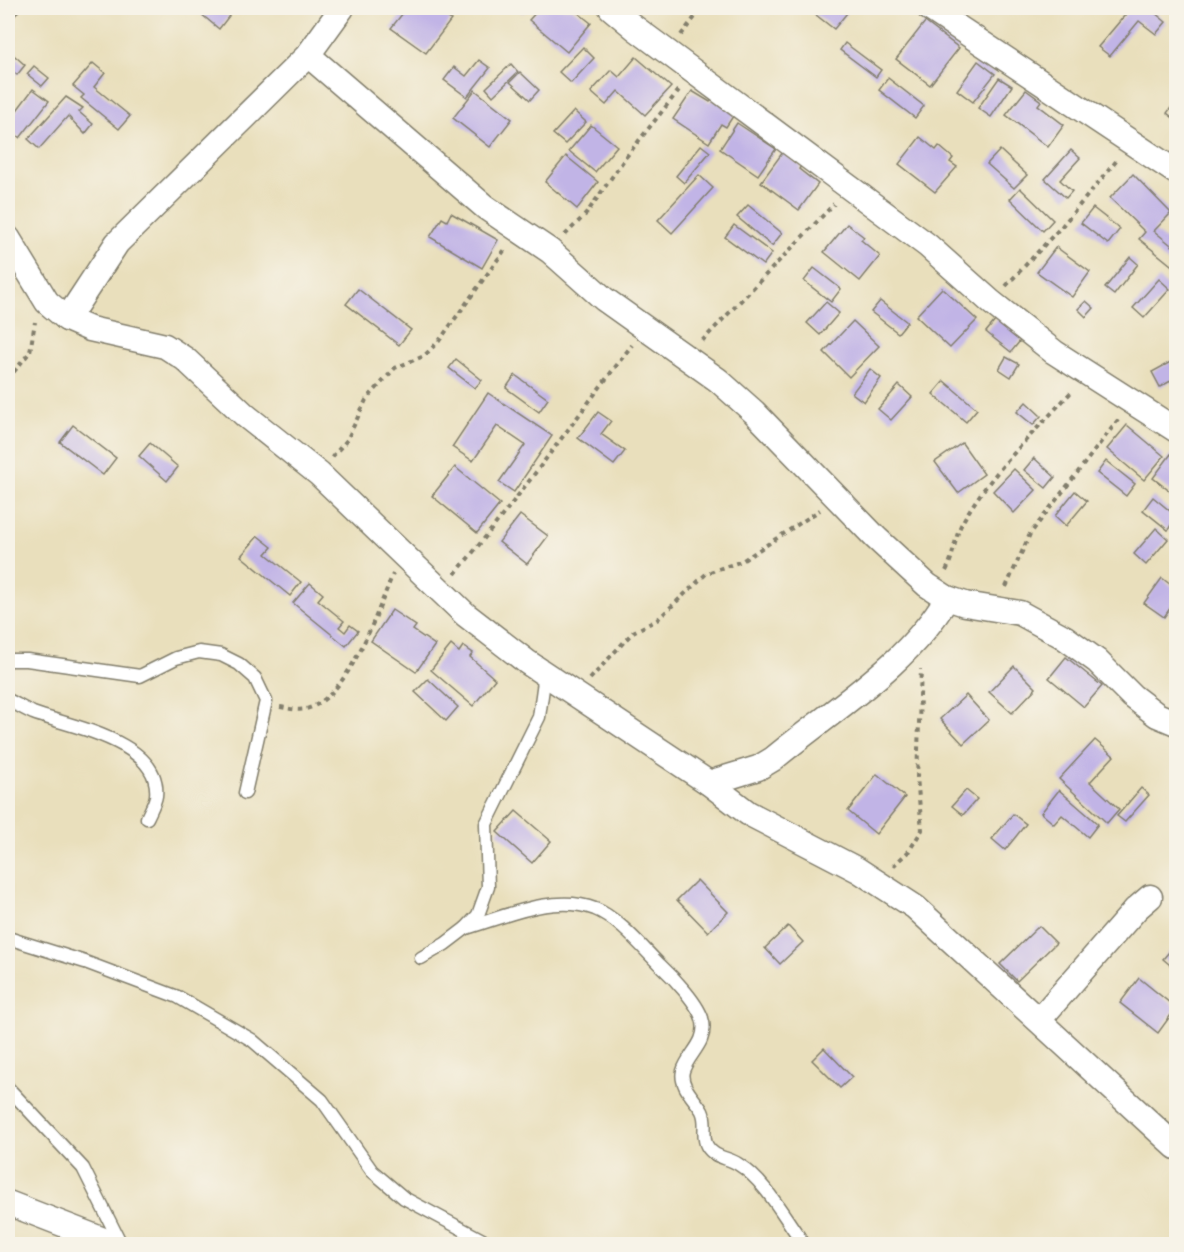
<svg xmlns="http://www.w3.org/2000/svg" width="1184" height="1252" viewBox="0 0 1184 1252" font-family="'IM FELL DW Pica',serif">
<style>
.building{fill:#c1b4e6}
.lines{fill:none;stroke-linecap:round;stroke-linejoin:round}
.lane-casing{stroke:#827e6c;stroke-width:15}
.street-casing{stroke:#827e6c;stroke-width:27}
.path{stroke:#827e6c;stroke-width:4;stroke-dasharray:4.5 4.5;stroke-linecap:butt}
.lane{stroke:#fff;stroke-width:12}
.street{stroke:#fff;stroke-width:24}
</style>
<rect width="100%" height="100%" fill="#f7f3e8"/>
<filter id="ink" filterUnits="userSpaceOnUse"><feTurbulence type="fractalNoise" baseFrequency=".0167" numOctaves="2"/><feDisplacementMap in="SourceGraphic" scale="12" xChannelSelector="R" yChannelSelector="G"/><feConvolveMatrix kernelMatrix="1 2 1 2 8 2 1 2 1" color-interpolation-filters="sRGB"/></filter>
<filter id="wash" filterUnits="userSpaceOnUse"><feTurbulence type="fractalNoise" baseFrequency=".008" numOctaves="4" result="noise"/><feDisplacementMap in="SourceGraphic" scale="24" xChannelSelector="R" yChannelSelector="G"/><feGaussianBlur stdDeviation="1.35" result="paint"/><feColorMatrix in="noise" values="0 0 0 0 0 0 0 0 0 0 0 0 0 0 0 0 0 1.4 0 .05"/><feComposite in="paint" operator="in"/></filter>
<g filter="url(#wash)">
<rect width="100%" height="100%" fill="#e9dfbc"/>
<g id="blocks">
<g class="building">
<path d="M8,8H21L8,24Z"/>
<path d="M194,8H219L229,16L219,29Z"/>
<path d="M407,8H434L451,20L426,53L391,28Z"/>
<path d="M516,8H528L523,13Z"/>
<path d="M540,8H572L591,23L567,52L529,20Z"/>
<path d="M807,8H851L834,29Z"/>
<path d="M1131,8H1149L1166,22L1156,34L1139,21L1110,56L1098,47Z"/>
<path d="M925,22L959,48L930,85L896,59Z"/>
<path d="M845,43L881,70L876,77L840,50Z"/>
<path d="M583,47L594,58L571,83L559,72Z"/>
<path d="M8,50L25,65L17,75L8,67Z"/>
<path d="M636,57L671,87L645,115L618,91L606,105L591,92L611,70L619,77Z"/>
<path d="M479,60L490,68L467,97L444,80L454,67L466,76Z"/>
<path d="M978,61L995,74L973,102L957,90Z"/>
<path d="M93,63L105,73L94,87L130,116L119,129L81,98L84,95L73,86Z"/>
<path d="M511,64L518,72L493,96L486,88Z"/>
<path d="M34,66L49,78L42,86L27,74Z"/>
<path d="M520,72L539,90L530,100L510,82Z"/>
<path d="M888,78L924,106L915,118L879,90Z"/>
<path d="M999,78L1012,86L991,117L978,108Z"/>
<path d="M33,89L49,101L20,138L8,128V122Z"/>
<path d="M475,90L512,119L490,147L453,118Z"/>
<path d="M1026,90L1041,101L1038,105L1064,125L1048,147L1006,115Z"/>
<path d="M692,91L710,102L712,99L739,107L726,127L721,124L709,143L673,119Z"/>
<path d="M66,97L83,108L79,112L93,124L85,134L68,116L39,149L28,139Z"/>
<path d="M1176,101V120L1167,113Z"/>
<path d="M574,111L586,122L565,144L553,134Z"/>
<path d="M737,123L776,149L758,175L720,149Z"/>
<path d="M591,125L617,146L595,172L569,151Z"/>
<path d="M920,137L936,150L939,146L953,158L950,162L957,167L935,192L899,164Z"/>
<path d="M701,145L710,152L684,183L676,176Z"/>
<path d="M1000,150L1027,175L1014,188L987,164Z"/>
<path d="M1071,150L1080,158L1060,180L1072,191L1066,198L1045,179Z"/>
<path d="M783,152L801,166L799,169L818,184L799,210L761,182Z"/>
<path d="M566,156L598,182L577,209L545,182Z"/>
<path d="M1133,174L1171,213L1154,231L1176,249V269L1139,239L1145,232L1110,198Z"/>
<path d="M699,175L713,188L672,233L658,220Z"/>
<path d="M1020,188L1053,220L1043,231L1010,199Z"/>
<path d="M748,205L782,233L772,246L737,217Z"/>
<path d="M1093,208L1120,229L1108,244L1081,223Z"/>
<path d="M451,213L498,240L482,268L430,237L442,218L447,221Z"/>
<path d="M847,224L864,237L861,240L880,256L860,281L824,252Z"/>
<path d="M734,225L772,253L763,265L725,237Z"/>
<path d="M1056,247L1090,272L1072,297L1037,272Z"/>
<path d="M1130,257L1138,264L1114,295L1105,288Z"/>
<path d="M814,268L841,289L831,302L804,281Z"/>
<path d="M1159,279L1170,289L1144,318L1133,308Z"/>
<path d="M942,288L977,320L950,348L916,316Z"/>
<path d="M358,289L411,330L399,345L346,304Z"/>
<path d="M880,301L907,322L898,333L871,312Z"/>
<path d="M1086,301L1094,308L1086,317L1078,309Z"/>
<path d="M826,302L839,313L820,335L807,323Z"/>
<path d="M1000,315L1024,336L1011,352L986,332Z"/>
<path d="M853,321L879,346L849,377L824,352Z"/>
<path d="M1006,357L1019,364L1011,377L999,369Z"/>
<path d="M456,359L482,380L475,388L449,368Z"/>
<path d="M1176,359V378L1160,387L1152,372Z"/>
<path d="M870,369L881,378L864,402L852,393Z"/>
<path d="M515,375L548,399L539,412L506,388Z"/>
<path d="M944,381L977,409L966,422L933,394Z"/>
<path d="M899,385L912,397L891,420L878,409Z"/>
<path d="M488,393L552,436L514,492L499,482L525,445L497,426L473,461L452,447Z"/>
<path d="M1026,402L1041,416L1033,425L1017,412Z"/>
<path d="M598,412L611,421L601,434L625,451L614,465L578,438Z"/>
<path d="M73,425L116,458L103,475L60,442Z"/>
<path d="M1127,425L1164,456L1144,480L1107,449Z"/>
<path d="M150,443L178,467L167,481L139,456Z"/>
<path d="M962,443L984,474L958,493L935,462Z"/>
<path d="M1171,454L1176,459V496L1153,478Z"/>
<path d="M1034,458L1055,477L1046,488L1024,470Z"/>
<path d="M1106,461L1135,484L1126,496L1097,473Z"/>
<path d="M455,467L500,504L477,533L432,496Z"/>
<path d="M1014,469L1036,490L1014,513L993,491Z"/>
<path d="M1075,491L1087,501L1066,526L1055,516Z"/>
<path d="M1153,497L1176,516L1168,530L1143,510Z"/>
<path d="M520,515L548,536L527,564L499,542Z"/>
<path d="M1156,528L1168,539L1146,565L1134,554Z"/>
<path d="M258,536L272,547L266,554L301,582L290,596L241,556Z"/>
<path d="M1162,578L1176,589V600L1164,617L1144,603Z"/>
<path d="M310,583L323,594L318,600L344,621L339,627L345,632L350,625L358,631L346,646L293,603Z"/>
<path d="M392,610L416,626L413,630L435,645L416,672L371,641Z"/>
<path d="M451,645L459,652L463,646L473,653L470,657L495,679L473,706L431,670Z"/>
<path d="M1066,657L1102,686L1084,707L1049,678Z"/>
<path d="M1014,666L1036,688L1012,713L989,692Z"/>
<path d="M428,679L458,707L446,721L415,692Z"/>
<path d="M966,695L989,720L963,744L940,719Z"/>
<path d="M1095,740L1114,756L1090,782L1119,809L1107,823L1059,779Z"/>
<path d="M877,774L905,797L876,834L848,811Z"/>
<path d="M1141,788L1149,795L1125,822L1117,816Z"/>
<path d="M966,790L977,799L963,815L952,806Z"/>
<path d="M1059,790L1098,824L1088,837L1062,815L1054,824L1041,813Z"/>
<path d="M516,811L551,841L532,863L497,832Z"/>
<path d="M1013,814L1026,824L1005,850L992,839Z"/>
<path d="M697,880L728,912L708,932L677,900Z"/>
<path d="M788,926L803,942L780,964L765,948Z"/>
<path d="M1039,926L1056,943L1017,981L1000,964Z"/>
<path d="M1175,945L1176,946V970L1163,959Z"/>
<path d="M1139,978L1176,1008L1158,1033L1120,1003Z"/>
<path d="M824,1048L852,1077L840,1088L812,1060Z"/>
</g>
</g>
</g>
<g filter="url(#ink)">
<use href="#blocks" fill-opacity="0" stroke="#827e6c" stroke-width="1.5"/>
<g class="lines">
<g class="lane-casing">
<g id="lane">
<path d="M8,660H27L140,676L176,658L199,652L221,655L239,664L255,678L266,701L245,793"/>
<path d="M8,700C16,704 24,709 33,713C68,726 162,741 156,796C155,803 150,811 147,818"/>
<path d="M466,928C504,917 555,893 595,909C617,917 643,948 660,965C673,977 700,1005 703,1022C707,1043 688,1054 683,1071C679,1086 696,1100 702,1111C708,1123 701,1135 707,1146C714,1158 727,1157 738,1164C766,1181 785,1219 804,1244"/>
<path d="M8,938L85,962L178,997L252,1040L322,1100L372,1171L404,1198L490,1244"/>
<path d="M421,958L445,944L466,928L478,915L488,887L486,824L539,717L545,674"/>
<path d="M8,1088L83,1168L121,1244"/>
</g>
</g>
<g class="street-casing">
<g id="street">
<path d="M611,8L635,28L927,245L991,302L1054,352L1176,430"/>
<path d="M929,8L1176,172"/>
<path d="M308,55L485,207L550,251L604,299L718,380L754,412L876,538L927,585L947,598L965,604L1020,613L1064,637L1097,661L1132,696L1157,715L1176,723"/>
<path d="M8,238L47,302L67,319L90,329L165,346L185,359L246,416L319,474L466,615L527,662L709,783L748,813L858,870L915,907L1176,1147"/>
<path d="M67,319L117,243L308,55L342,8"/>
<path d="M709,783L758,768L773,759C833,709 907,666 947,598"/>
<path d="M1039,1020L1136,909L1150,897"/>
<path d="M8,1203L114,1244"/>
</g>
</g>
<g class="path">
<path d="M681,35L702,8"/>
<path d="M565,235L586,214L626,157L679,90"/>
<path d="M1006,286L1062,226L1118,159"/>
<path d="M702,341L834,204"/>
<path d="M8,379L30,352L35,322"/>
<path d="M332,457L347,440L366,400L395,368L424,356L439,341L506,248"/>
<path d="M946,571C954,556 954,539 962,523C989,474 1034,433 1072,391"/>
<path d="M455,574C517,500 573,422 632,345"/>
<path d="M1006,587L1030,534L1118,420"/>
<path d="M590,679L633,632L657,620L707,573L742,561L820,510"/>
<path d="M280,707C292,709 301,712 312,707C351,690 377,612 393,574"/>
<path d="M893,866L909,851L922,830L917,777L921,669"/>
</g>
<use href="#lane" class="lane"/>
<use href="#street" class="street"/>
</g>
</g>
<rect width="1184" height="1252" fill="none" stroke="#f7f3e8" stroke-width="30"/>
</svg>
